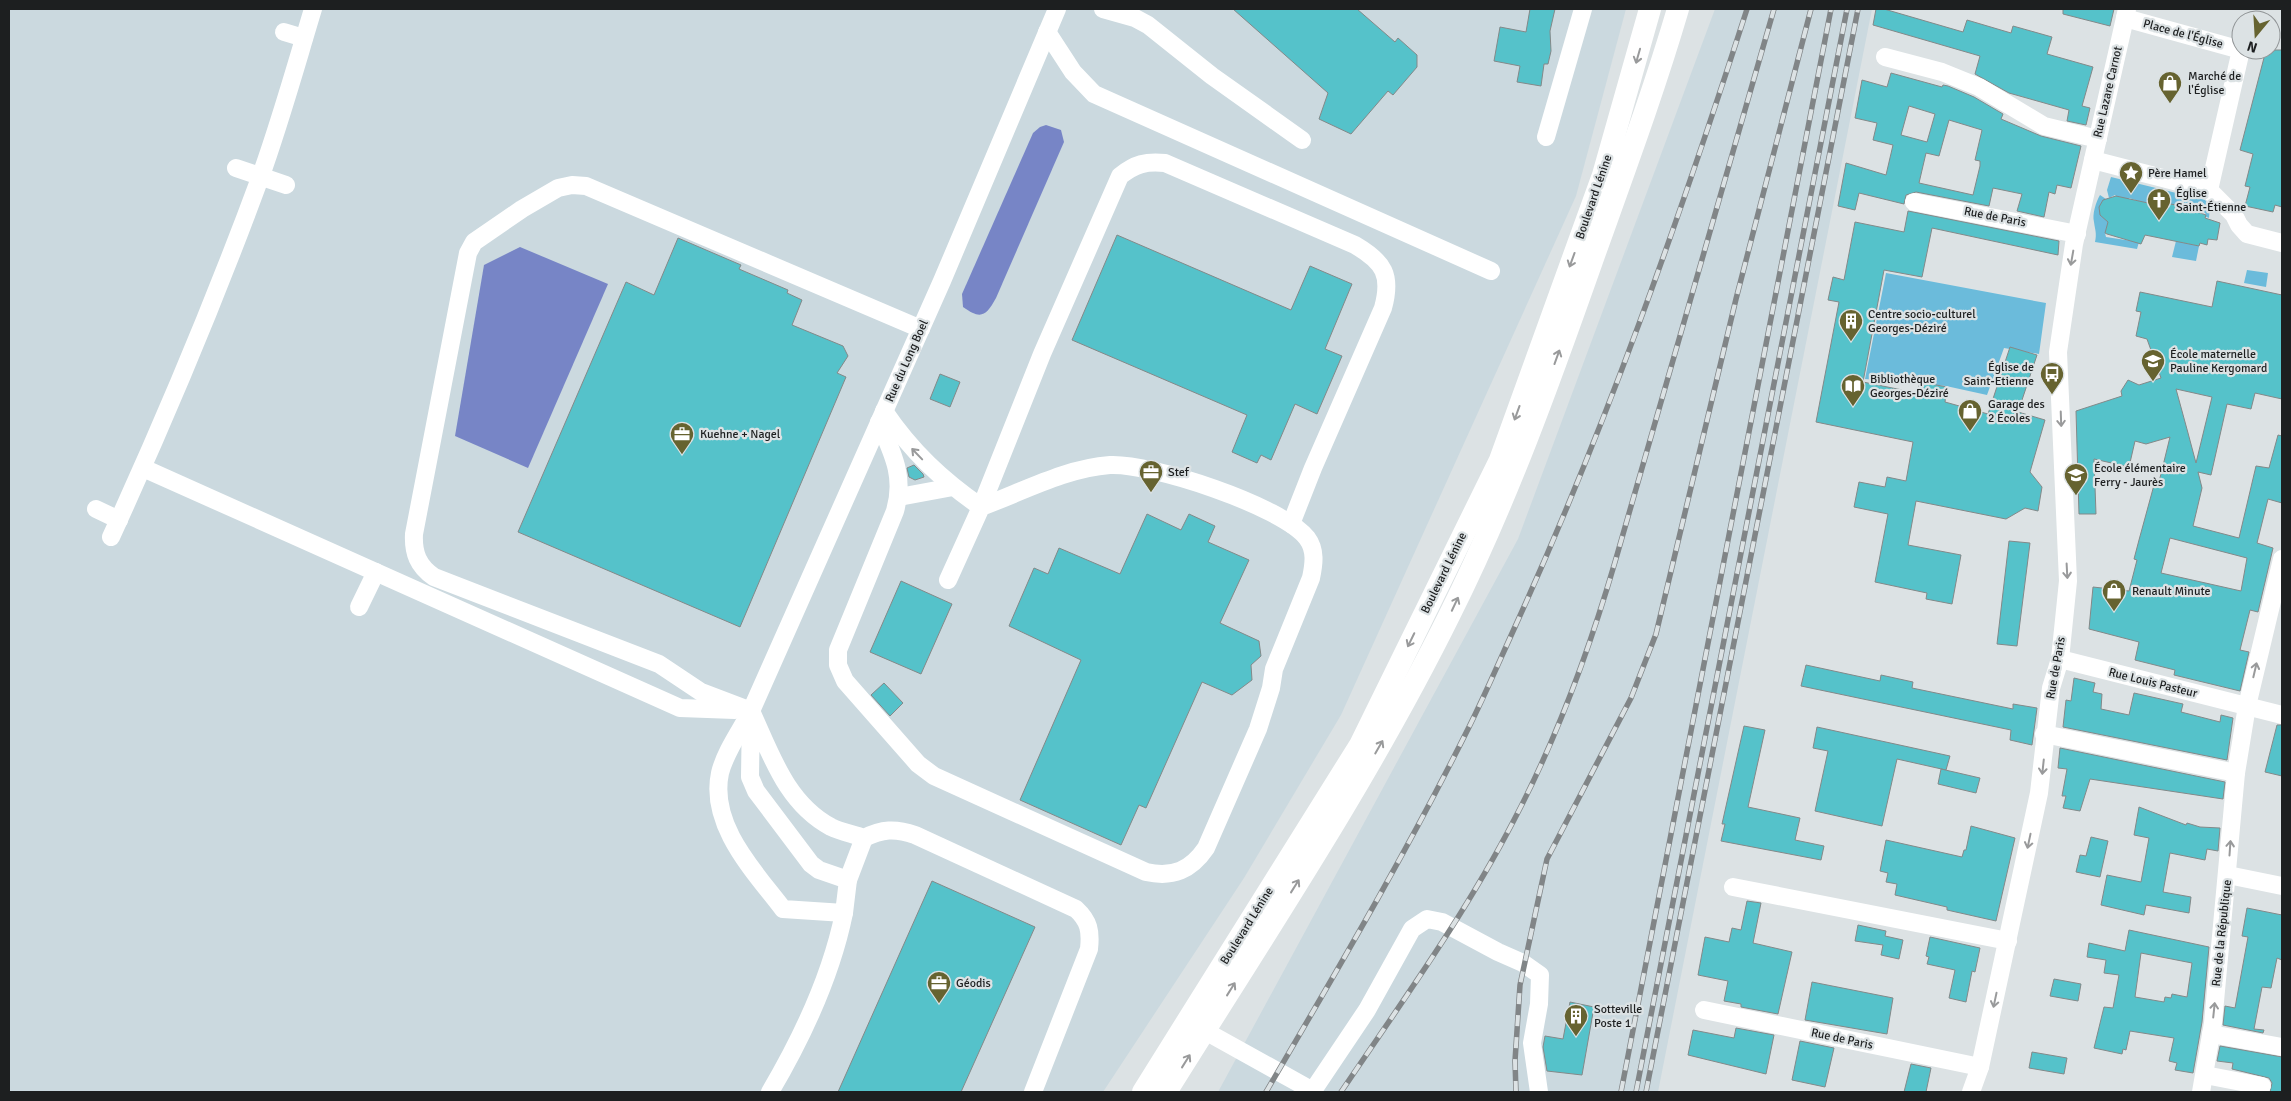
<svg xmlns="http://www.w3.org/2000/svg" width="2291" height="1101" viewBox="0 0 2291 1101" font-family="Signika,sans-serif">
<style>
.built{fill:#cbd9df}
.green{fill:#6bbbdb}
.water{fill:#7785c6}
.building{fill:#55c2ca;stroke:#838989;fill-rule:evenodd}
.lines{fill:none;stroke-linecap:round;stroke-linejoin:round}
.minor{stroke:#fff;stroke-width:18}
.major{stroke:#fff;stroke-width:22}
.rail-casing{stroke:#818587;stroke-width:5.5}
.rail{stroke:#dce2e4;stroke-width:4;stroke-dasharray:11;stroke-linecap:butt}
.oneway{stroke:#999a9b}
.labels{text-anchor:middle;dominant-baseline:central;stroke-width:4.5;stroke-linejoin:round;paint-order:stroke}
.street-label{font-size:12px;fill:#1d1f20;stroke:#dce2e4}
.poi-label{font-size:12px;fill:#1d1f20;stroke:#dce2e4;text-anchor:start}
</style>
<rect width="100%" height="100%" fill="#dce2e4"/>
<g class="built">
<path d="M9,9H1626L1576,196L1341,715L1244,878L1103,1092H9Z"/>
<path d="M1715,9H1872L1658,1092H1218L1518,539Z"/>
</g>
<g class="green">
<path d="M2111,177L2205,200L2210,206L2209,218L2204,216L2206,214L2203,211L2202,213L2149,200L2148,204L2129,198L2128,200L2120,198L2119,196L2118,198L2115,195L2109,198L2107,190Z"/>
<path d="M2100,195L2106,199L2099,208L2101,216L2109,222L2105,233L2106,237L2139,242L2137,249L2095,242C2097,233 2095,230 2094,222C2092,214 2096,202 2100,195Z"/>
<path d="M2176,241L2199,246L2196,261L2172,257Z"/>
<path d="M2247,270L2268,273L2266,287L2244,283Z"/>
<path d="M1886,273L2046,303L2039,354L2004,348L1987,395L1946,386L1865,379Z"/>
</g>
<g class="water">
<path d="M1046,125L1061,130L1064,142L996,298C986,316 981,320 963,307L962,294L1033,133L1040,127Z"/>
<path d="M520,247L608,284L528,468L455,436L484,265Z"/>
</g>
<g class="building">
<path d="M1233,9H1357L1395,42L1398,38L1417,55V67L1393,95L1388,91L1351,134L1319,119L1328,93Z"/>
<path d="M1530,9H1555L1550,31L1551,51L1548,64H1544L1541,86L1517,82L1520,66L1494,61L1500,27L1526,32Z"/>
<path d="M1876,9H1884L1963,32L1967,20L2011,33L2013,26L2052,37L2047,54L2093,67L2082,106L2090,108L2086,125L2067,121L2069,110L2009,93L1975,74L1980,56L1873,25Z"/>
<path d="M2063,9H2114L2110,26L2063,14Z"/>
<path d="M2266,50H2282V207L2275,205L2273,212L2245,206L2250,187L2245,186L2253,154L2240,150Z"/>
<path d="M1891,73L1942,87L1943,85L1948,86L1974,97L2003,114L2001,119L2041,136L2081,146L2071,188L2057,185L2055,194L2049,192L2044,217L2017,211L2022,194L1993,188L1989,206L1916,192L1906,195L1904,204L1859,193L1855,210L1838,206L1846,163L1886,175L1893,145L1873,140L1877,123L1855,118L1862,80L1887,87ZM1909,106L1935,114L1927,142L1901,135ZM1949,120L1982,130L1975,160L1980,161V166L1973,195L1919,183L1926,153L1939,156Z"/>
<path d="M2116,196L2148,203L2149,201L2177,205L2206,215L2205,218L2220,223L2217,240L2208,239L2207,245L2200,243L2199,246L2145,235L2141,244L2107,234L2105,233L2108,222L2100,215L2099,207L2103,200Z"/>
<path d="M1908,211L2059,241L2058,255L1932,228L1922,277L1884,270L1863,382L1917,393L1920,382L1947,387L1945,402L1988,414L2010,347L2037,355L2018,412L2045,420L2030,472L2042,487L2038,511L2025,508L2006,519L1916,501L1908,545L1961,555L1952,604L1926,599L1927,593L1875,582L1888,514L1854,507L1859,482L1885,487L1887,477L1906,481L1913,442L1816,422L1839,302L1828,300L1833,277L1844,280L1855,222L1904,232Z"/>
<path d="M1117,235L1291,310L1310,266L1352,284L1325,349L1342,356L1317,414L1295,404L1271,460L1261,455L1257,463L1232,452L1247,415L1072,340Z"/>
<path d="M678,238L741,265L739,269L788,290L787,293L802,300L792,325L843,346L848,356L837,373L846,377L740,627L518,532L626,282L654,295Z"/>
<path d="M2217,281L2282,295V399L2255,393L2251,409L2227,404L2211,475L2198,472L2202,488L2193,526L2239,538L2256,466L2269,468L2278,435L2282,436V503L2268,499L2257,543L2273,548L2258,612L2250,610L2240,650L2249,652L2240,691L2174,675L2175,670L2135,660L2139,642L2089,629L2093,587L2129,591L2137,560L2134,559L2139,540L2154,485L2158,486L2170,437L2146,444L2135,441L2129,467L2094,459L2096,514H2079L2076,411L2122,396L2121,391L2128,380L2139,385L2161,378L2147,339L2136,336L2141,312L2136,311L2140,292L2212,307ZM2176,389L2212,397L2196,463L2188,433ZM2170,538L2247,558L2241,591L2161,573Z"/>
<path d="M940,374L960,382L950,407L930,399Z"/>
<path d="M914,465L923,474L924,477L915,480L909,477L907,468Z"/>
<path d="M1147,514L1181,530L1189,514L1215,526L1208,542L1249,560L1220,623L1259,641L1261,656L1251,665L1252,680L1232,695L1202,682L1146,808L1139,805L1121,845L1020,800L1081,660L1009,626L1034,568L1048,574L1059,548L1120,574Z"/>
<path d="M2009,541L2030,543L2017,646L1997,644Z"/>
<path d="M901,581L952,604L921,674L870,652Z"/>
<path d="M1806,665L1880,681L1881,675L1913,682L1912,688L2013,709V704L2037,708L2032,745L2010,740L2011,730L1801,686Z"/>
<path d="M2074,678L2095,683L2093,692L2102,694L2101,709L2129,715L2134,693L2183,704L2181,712L2220,722L2221,715L2233,718L2227,760L2063,727L2066,700L2071,701Z"/>
<path d="M884,683L903,703L890,716L871,695Z"/>
<path d="M2277,725H2282V776L2265,772Z"/>
<path d="M1744,726L1765,730L1748,807L1800,818L1795,840L1824,846L1821,860L1721,841L1725,824H1722Z"/>
<path d="M1817,727L1950,756L1946,770L1897,759L1882,826L1815,811L1828,751L1813,748Z"/>
<path d="M2060,748L2225,782L2223,799L2090,779L2080,811L2063,808L2066,796H2062L2067,769L2058,768Z"/>
<path d="M1941,769L1980,778L1976,793L1938,784Z"/>
<path d="M2139,807L2186,825L2187,823L2200,827L2220,828L2218,851L2207,849L2205,860L2170,853L2163,892L2191,897L2189,913L2146,905L2144,915L2101,905L2107,875L2141,882L2149,838L2134,835Z"/>
<path d="M1971,826L2015,838L1996,921L1947,910V907L1895,895L1897,884L1886,882L1888,873L1880,871L1886,840L1962,857L1964,850H1966Z"/>
<path d="M2091,837L2108,841L2100,877L2076,872L2080,855L2086,856Z"/>
<path d="M932,881L1035,927L961,1092H838Z"/>
<path d="M1747,901L1761,903L1753,943L1792,952L1778,1014L1741,1007V1004L1724,1001L1728,981L1698,975L1705,937L1729,942L1732,928L1741,930Z"/>
<path d="M2247,908L2282,915V960L2277,958L2271,988L2262,987L2254,1029L2264,1030L2263,1033L2223,1025L2225,1006L2235,1008L2248,937L2242,936Z"/>
<path d="M1858,925L1886,931L1885,936L1903,940L1899,959L1881,955L1883,945L1855,941Z"/>
<path d="M2129,930L2209,947L2202,1022L2193,1073L2175,1070L2177,1063L2169,1061L2174,1038L2130,1031L2126,1050L2123,1049L2122,1054L2094,1048L2104,1007L2113,1008L2119,975L2104,973L2106,960L2087,957L2089,943L2125,951ZM2141,953L2192,963L2187,997L2172,994L2171,998L2165,997L2164,1002L2135,997Z"/>
<path d="M1930,937L1980,948L1975,972L1972,971L1966,1002L1949,998L1955,970L1927,964L1929,957L1926,956Z"/>
<path d="M2054,979L2081,984L2078,1001L2050,996Z"/>
<path d="M1812,982L1893,998L1887,1034L1805,1020Z"/>
<path d="M1570,1002L1594,1007L1582,1075L1547,1071L1543,1047L1545,1036L1563,1039Z"/>
<path d="M1736,1028L1774,1035L1766,1074L1688,1055L1693,1030L1734,1038Z"/>
<path d="M1800,1041L1834,1048L1825,1087L1792,1080Z"/>
<path d="M2220,1046L2282,1057V1092H2270L2272,1083L2269,1078L2232,1069L2233,1063L2217,1061Z"/>
<path d="M2032,1052L2067,1058L2064,1074L2029,1068Z"/>
<path d="M1911,1064L1931,1068L1926,1092H1904Z"/>
</g>
<g class="lines">
<g class="minor">
<path d="M1103,9L1135,18L1148,25L1212,76L1302,140"/>
<path d="M2125,18L2241,50"/>
<path d="M284,32L304,38"/>
<path d="M1047,32L1073,72L1094,94L1491,271"/>
<path d="M2241,50L2209,190L2234,215L2239,225L2247,234L2282,243"/>
<path d="M1885,57L1942,72L1979,87L2044,126L2098,139"/>
<path d="M1546,137L1583,9"/>
<path d="M2093,160L2209,190"/>
<path d="M236,168L286,185"/>
<path d="M1914,202L2077,234"/>
<path d="M884,411C911,451 942,480 981,507L1042,354L1120,176C1135,164 1146,161 1165,163L1355,245C1384,262 1392,275 1383,308L1313,468L1291,524"/>
<path d="M879,422C893,454 905,477 895,511L838,650V665L845,681L918,764L934,776L1146,872C1173,878 1191,870 1206,848L1258,729L1271,688L1274,669L1311,578C1314,564 1316,550 1307,538C1282,506 1151,463 1110,465C1066,468 1022,492 981,507L948,580"/>
<path d="M143,468L680,708L735,710"/>
<path d="M899,497L953,487"/>
<path d="M96,509L119,520"/>
<path d="M111,537C165,419 215,300 260,178C280,123 296,65 313,9"/>
<path d="M359,607L376,572"/>
<path d="M2060,659L2282,715"/>
<path d="M751,711L701,692L659,664L434,577C418,566 413,553 414,534L468,253L474,242L522,209L558,188L572,185L586,186L921,329"/>
<path d="M2044,734L2236,773"/>
<path d="M864,838L848,880L844,913L783,909C754,871 709,825 720,773C725,752 741,730 751,711L942,281L1057,9"/>
<path d="M2228,875L2282,886"/>
<path d="M848,880L819,870L811,864L756,791L750,777L751,711C771,754 786,803 831,827C841,832 853,834 864,838C882,829 895,828 915,835L1076,909C1089,921 1091,931 1089,949L1033,1092"/>
<path d="M1733,887L2008,941"/>
<path d="M1704,1010L1980,1067"/>
<path d="M1205,1031L1313,1091"/>
<path d="M2211,1034L2282,1047"/>
<path d="M2205,1075L2262,1086"/>
<path d="M770,1092C803,1036 831,977 844,913"/>
<path d="M1312,1092L1367,1010L1412,929L1427,919L1442,922L1498,952L1523,963L1540,975L1539,1004L1532,1043L1539,1092"/>
<path d="M1971,1092L1980,1067L2039,793L2051,688L2060,659L2068,581L2058,352L2074,244L2127,9"/>
<path d="M2201,1092L2213,1023L2236,773L2247,706L2282,559"/>
</g>
<g class="major">
<path d="M1143,1092L1360,745L1500,460L1603,175L1650,9"/>
<path d="M1166,1092C1264,935 1368,780 1450,614C1507,500 1550,380 1592,261C1622,177 1653,94 1678,9"/>
</g>
<g class="rail-casing">
<g id="rail">
<path d="M1266,1092C1336,972 1407,852 1469,727C1485,695 1499,662 1514,629C1606,427 1679,220 1747,9"/>
<path d="M1341,1092C1401,1003 1465,915 1514,820C1557,738 1589,651 1615,562L1774,9"/>
<path d="M1516,1092L1515,1061L1520,985L1547,859L1631,698L1656,634L1736,299L1811,9"/>
<path d="M1621,1092L1831,9"/>
<path d="M1636,1092L1847,9"/>
<path d="M1646,1092L1858,9"/>
</g>
</g>
<use href="#rail" class="rail"/>
</g>
<defs><path id="oneway-shaft" d="M-6 0H5M1.5-3L5.5 0L1.5 3" fill="none" stroke-width="1.6" stroke-linecap="round" stroke-linejoin="round" transform="scale(1.25)"/></defs>
<g class="oneway">
<use href="#oneway-shaft" transform="translate(1638 56) rotate(106)"/>
<use href="#oneway-shaft" transform="translate(2072 258) rotate(100)"/>
<use href="#oneway-shaft" transform="translate(1572 260) rotate(110)"/>
<use href="#oneway-shaft" transform="translate(1557 357) rotate(-70)"/>
<use href="#oneway-shaft" transform="translate(1517 413) rotate(110)"/>
<use href="#oneway-shaft" transform="translate(2061 419) rotate(88)"/>
<use href="#oneway-shaft" transform="translate(917 454) rotate(-134)"/>
<use href="#oneway-shaft" transform="translate(2067 571) rotate(87)"/>
<use href="#oneway-shaft" transform="translate(1455 604) rotate(-65)"/>
<use href="#oneway-shaft" transform="translate(1411 640) rotate(116)"/>
<use href="#oneway-shaft" transform="translate(2255 670) rotate(-77)"/>
<use href="#oneway-shaft" transform="translate(1379 747) rotate(-60)"/>
<use href="#oneway-shaft" transform="translate(2043 767) rotate(96)"/>
<use href="#oneway-shaft" transform="translate(2029 841) rotate(102)"/>
<use href="#oneway-shaft" transform="translate(2230 848) rotate(-86)"/>
<use href="#oneway-shaft" transform="translate(1295 886) rotate(-58)"/>
<use href="#oneway-shaft" transform="translate(1231 989) rotate(-58)"/>
<use href="#oneway-shaft" transform="translate(1995 1000) rotate(102)"/>
<use href="#oneway-shaft" transform="translate(2214 1010) rotate(-84)"/>
<use href="#oneway-shaft" transform="translate(1186 1061) rotate(-58)"/>
</g>
<defs>
<g id="shop-pin" transform="scale(1.25)"><path d="M0 17L-7.5 6A9.5 9.5 0 1 1 7.5 6Z" fill="#666330" stroke="#dce2e4"/><path d="M-5-2.5h2.3a2.7 3.5 0 0 1 5.4 0H5L5.5 6h-11ZM-1.5-2.5h3a1.5 2.3 0 0 0-3 0Z" fill="#fff"/></g>
<g id="sight-pin" transform="scale(1.25)"><path d="M0 17L-7.5 6A9.5 9.5 0 1 1 7.5 6Z" fill="#666330" stroke="#dce2e4"/><path d="M0-6L1.8-2.2L6-1.7L2.9 1.2L3.7 5.4L0 3.3L-3.7 5.4L-2.9 1.2L-6-1.7L-1.8-2.2Z" fill="#fff"/></g>
<g id="church-pin" transform="scale(1.25)"><path d="M0 17L-7.5 6A9.5 9.5 0 1 1 7.5 6Z" fill="#666330" stroke="#dce2e4"/><path d="M-1.2-6h2.4v3.5h3.3v2.4h-3.3V6h-2.4V-.1h-3.3v-2.4h3.3Z" fill="#fff"/></g>
<g id="building-pin" transform="scale(1.25)"><path d="M0 17L-7.5 6A9.5 9.5 0 1 1 7.5 6Z" fill="#666330" stroke="#dce2e4"/><path d="M-4-6H4V6H1V3H-1V6H-4ZM-2.5-4.3h1.7v1.8h-1.7ZM.8-4.3h1.7v1.8H.8ZM-2.5-1h1.7V.8h-1.7ZM.8-1h1.7V.8H.8Z" fill="#fff"/></g>
<g id="school-pin" transform="scale(1.25)"><path d="M0 17L-7.5 6A9.5 9.5 0 1 1 7.5 6Z" fill="#666330" stroke="#dce2e4"/><path d="M0-5L7-2L0 1L-7-2ZM-4 1L0 2.5L4 1V4Q0 6-4 4Z" fill="#fff"/></g>
<g id="bus-pin" transform="scale(1.25)"><path d="M0 17L-7.5 6A9.5 9.5 0 1 1 7.5 6Z" fill="#666330" stroke="#dce2e4"/><path d="M-5-6H5V4H4V6H2V4H-2V6H-4V4H-5ZM-3.5-4V0h7V-4ZM-3.5 1.2v1.5H-2V1.2ZM2 1.2v1.5H3.5V1.2Z" fill="#fff"/></g>
<g id="library-pin" transform="scale(1.25)"><path d="M0 17L-7.5 6A9.5 9.5 0 1 1 7.5 6Z" fill="#666330" stroke="#dce2e4"/><path d="M-6-4Q-3-5.5-.7-3.5V5Q-3 3-6 4ZM6-4Q3-5.5 .7-3.5V5Q3 3 6 4Z" fill="#fff"/></g>
<g id="office-pin" transform="scale(1.25)"><path d="M0 17L-7.5 6A9.5 9.5 0 1 1 7.5 6Z" fill="#666330" stroke="#dce2e4"/><path d="M-6-3h4V-5.5h4V-3h4V5H-6ZM-1-4.5V-3h2v-1.5ZM-6 0V1H6V0Z" fill="#fff"/></g>
</defs>
<g fill-rule="evenodd">
<use href="#shop-pin" x="2170" y="83"/>
<use href="#sight-pin" x="2131" y="173"/>
<use href="#church-pin" x="2159" y="200"/>
<use href="#building-pin" x="1851" y="321"/>
<use href="#school-pin" x="2153" y="361"/>
<use href="#bus-pin" x="2052" y="374"/>
<use href="#library-pin" x="1853" y="386"/>
<use href="#shop-pin" x="1970" y="411"/>
<use href="#office-pin" x="682" y="434"/>
<use href="#office-pin" x="1151" y="472"/>
<use href="#school-pin" x="2076" y="475"/>
<use href="#shop-pin" x="2114" y="591"/>
<use href="#office-pin" x="939" y="983"/>
<use href="#building-pin" x="1576" y="1016"/>
</g>
<g class="labels">
<g class="street-label">
<text transform="translate(2183 34) rotate(15)">Place de l'Église</text>
<text transform="translate(2108 92) rotate(-77)">Rue Lazare Carnot</text>
<text transform="translate(1594 197) rotate(-71)">Boulevard Lénine</text>
<text transform="translate(1995 217) rotate(11)">Rue de Paris</text>
<text transform="translate(907 361) rotate(-66)">Rue du Long Boel</text>
<text transform="translate(1444 573) rotate(-64)">Boulevard Lénine</text>
<text transform="translate(2056 668) rotate(-80)">Rue de Paris</text>
<text transform="translate(2153 683) rotate(14)">Rue Louis Pasteur</text>
<text transform="translate(1247 926) rotate(-58)">Boulevard Lénine</text>
<text transform="translate(2222 933) rotate(-84)">Rue de la République</text>
<text transform="translate(1842 1039) rotate(12)">Rue de Paris</text>
</g>
<g class="poi-label">
<text x="2188" y="76">Marché de<tspan x="2188" dy="14">l'Église</tspan></text>
<text x="2148" y="173">Père Hamel</text>
<text x="2176" y="193">Église<tspan x="2176" dy="14">Saint-Étienne</tspan></text>
<text x="1868" y="314">Centre socio-culturel<tspan x="1868" dy="14">Georges-Déziré</tspan></text>
<text x="2170" y="354">École maternelle<tspan x="2170" dy="14">Pauline Kergomard</tspan></text>
<text x="2034" y="367" text-anchor="end">Église de<tspan x="2034" dy="14">Saint-Etienne</tspan></text>
<text x="1870" y="379">Bibliothèque<tspan x="1870" dy="14">Georges-Déziré</tspan></text>
<text x="1988" y="404">Garage des<tspan x="1988" dy="14">2 Écoles</tspan></text>
<text x="700" y="434">Kuehne + Nagel</text>
<text x="2094" y="468">École élémentaire<tspan x="2094" dy="14">Ferry - Jaurès</tspan></text>
<text x="1168" y="472">Stef</text>
<text x="2132" y="591">Renault Minute</text>
<text x="956" y="983">Géodis</text>
<text x="1594" y="1009">Sotteville<tspan x="1594" dy="14">Poste 1</tspan></text>
</g>
</g>
<rect width="2291" height="1101" fill="none" stroke="#1d1f20" stroke-width="20"/>
<g transform="translate(2256 35) rotate(198)"><circle r="24" fill="#dce2e4" stroke="#909496"/>
<path d="M0-4L9 19L0 12L-9 19Z" fill="#666330"/>
<text y="-8" font-size="14" font-weight="bold" text-anchor="middle" fill="#1d1f20">N</text>
</g>
</svg>
